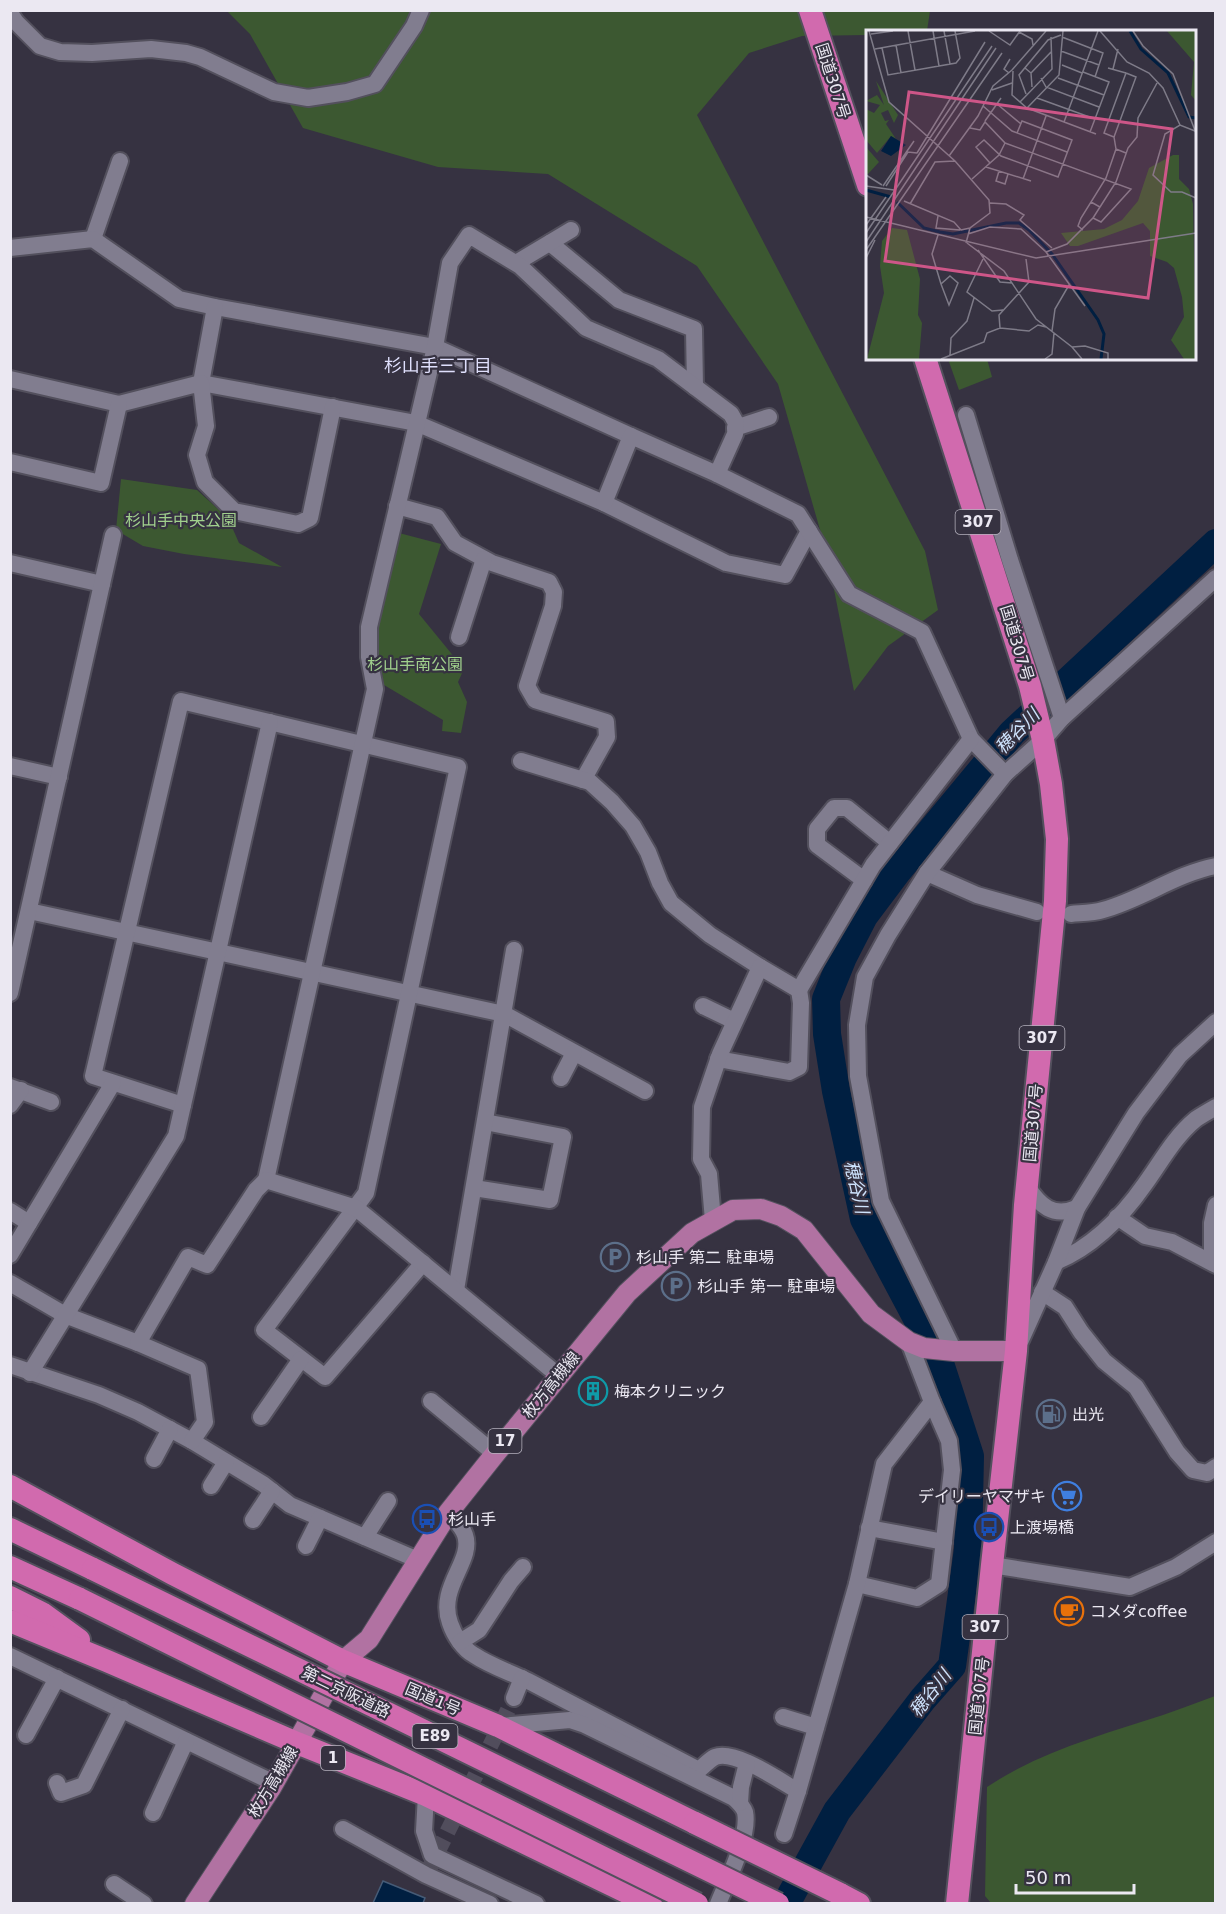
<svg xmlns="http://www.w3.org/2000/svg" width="1226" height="1914" viewBox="0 0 1226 1914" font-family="'DejaVu Sans','Noto Sans JP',sans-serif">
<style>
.green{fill:#3c5831}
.water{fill:#001f41;stroke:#465b76;stroke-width:1.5}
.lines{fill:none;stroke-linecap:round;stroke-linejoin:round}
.river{stroke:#001f41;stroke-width:28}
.minor-tunnel{stroke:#514d5c;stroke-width:16;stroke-dasharray:16 8;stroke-linecap:butt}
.minor-casing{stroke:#53505d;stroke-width:20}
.major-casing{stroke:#53505d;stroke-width:22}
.highway-casing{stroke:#53505d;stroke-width:26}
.minor{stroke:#817d8f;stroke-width:16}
.major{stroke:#b172a2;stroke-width:20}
.highway{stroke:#d16aae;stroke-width:22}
.highway-bridge-casing{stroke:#53505d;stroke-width:26;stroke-linecap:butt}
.highway-bridge{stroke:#d16aae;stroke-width:22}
.labels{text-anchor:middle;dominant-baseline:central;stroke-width:4.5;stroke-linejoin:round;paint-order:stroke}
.shield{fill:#363241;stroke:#b5b1bd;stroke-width:1.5}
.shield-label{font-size:15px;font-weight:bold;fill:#ebe8f2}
.street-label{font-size:16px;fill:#ebe8f2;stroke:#363241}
.park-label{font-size:16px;fill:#a1d18d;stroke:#363241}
.poi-label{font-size:16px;fill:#ebe8f2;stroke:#363241;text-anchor:start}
.neighbourhood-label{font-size:18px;fill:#dfdffc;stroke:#363241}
.water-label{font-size:18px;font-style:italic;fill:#cee3fd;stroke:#363241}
.inset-river{fill:none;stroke:#001f41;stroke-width:3}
.inset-road{fill:none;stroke:#7e7b88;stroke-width:1.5}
.view{fill:#ce5688;fill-opacity:0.15;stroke:#ce5688;stroke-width:3}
.inset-edge{fill:none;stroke:#ebe8f2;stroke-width:3}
</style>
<rect width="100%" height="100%" fill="#363241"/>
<g class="green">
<path d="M227,11H930L927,31L868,32L867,35L802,36L749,53L697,115L925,551L938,610L888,646L854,691L827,554L778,384L697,266L548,174L438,167L303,128L250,34Z"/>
<path d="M948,359H987L992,377L959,390Z"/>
<path d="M121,479L197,490L228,518L239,543L282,567L184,554L143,546L116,530Z"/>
<path d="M399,533L441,544L419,614L464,669L458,682L467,702L461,733L442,731L443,720L384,685L376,635Z"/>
<path d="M1215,1696V1903H991L985,1896L987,1787C1041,1751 1102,1735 1163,1715C1181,1709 1198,1702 1215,1696Z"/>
</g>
<path class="water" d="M383,1881L425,1898L423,1903H373Z"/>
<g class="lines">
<path class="river" d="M786,1904L837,1811L923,1699L952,1666L968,1549L970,1456L939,1360L864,1219L836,1091L827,1034L826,999L843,957L864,916L897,872L1012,733L1216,543"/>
<path class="minor-tunnel" d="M426,1875L514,1698"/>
<g class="minor-casing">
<g id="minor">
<path d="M10,13L16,22L40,46L60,52L92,53L151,49L186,53L200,57L274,92L308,98L347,92L375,84L414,26L421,10"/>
<path d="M93,239L120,161"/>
<path d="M550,243L619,300L694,329L695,387"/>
<path d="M10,248L93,239L179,299L215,307L435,347L631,436"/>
<path d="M516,263L571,230"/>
<path d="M215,307L201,383L416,423L604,503L726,563L785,575L809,531"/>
<path d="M10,379L119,404L201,383L206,426L197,455L205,482L234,511L298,524L310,518L333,407"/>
<path d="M966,415L1010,560L1062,718"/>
<path d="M735,428L769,417"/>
<path d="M10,462L101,483L119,404"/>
<path d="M604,503L631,436L717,474"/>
<path d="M397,506L437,517L455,543L492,563L549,582L554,592L553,606L527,686L535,700L606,722L607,737L583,780"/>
<path d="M10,563L102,584"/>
<path d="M459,637L484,559"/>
<path d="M521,761L590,782L612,802L633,826L648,852L660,883L671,903L710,935L760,967"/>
<path d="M10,766L59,777"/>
<path d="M927,873L977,895L1037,912"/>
<path d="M864,880L817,845V829L834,808H847L890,843"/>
<path d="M29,911L504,1014L645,1091"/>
<path d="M1071,914C1081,913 1093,913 1103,910C1143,899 1175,874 1216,866"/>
<path d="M10,993L113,535"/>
<path d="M703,1006L734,1021"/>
<path d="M718,1059L789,1072L799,1067L801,1003L799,990"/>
<path d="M561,1078L574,1053"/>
<path d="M10,1087L51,1102"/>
<path d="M10,1105L21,1090"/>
<path d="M183,1105L93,1076L181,701L458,767L366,1193L264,1330L325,1377L423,1263"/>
<path d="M266,1180L375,689L369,657V627L435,347L450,263L469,235L520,266L586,328L658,359L731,414L736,423L735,434L717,474L798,514L849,594L922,632L971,739L1005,774"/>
<path d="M1027,1186C1040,1206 1053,1218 1077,1208"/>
<path d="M474,1188L550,1200L563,1137L485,1122"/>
<path d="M10,1211L29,1223"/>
<path d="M1117,1217L1145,1236L1172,1242L1216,1265"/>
<path d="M713,1220L709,1174L701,1159L702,1107L720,1054L760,967L799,990L873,865L971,739"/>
<path d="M10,1255L113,1083"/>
<path d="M1056,1262C1094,1246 1122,1217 1145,1184C1161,1162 1174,1137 1196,1119C1202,1115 1209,1111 1216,1107"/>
<path d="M1212,1262V1223L1216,1205"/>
<path d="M10,1283L65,1315L138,1343"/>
<path d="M456,1290L514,950"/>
<path d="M1042,1292L1065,1307L1081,1332L1104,1361L1136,1387L1177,1452L1193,1470L1207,1473L1216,1467"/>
<path d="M1021,1340L1056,1262L1077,1208L1136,1113L1180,1055L1216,1022"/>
<path d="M954,1351L881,1201L858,1076L857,1025L865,977L888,935L927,873L1005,774L1043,740L1062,718L1216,578"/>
<path d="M10,1365L99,1395L138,1412L192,1441L263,1484L290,1505L418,1560"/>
<path d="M30,1373L176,1136L270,722"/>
<path d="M431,1401L495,1454"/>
<path d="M261,1417L301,1359"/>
<path d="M192,1441L205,1422L198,1369L138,1343L188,1257L207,1265L256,1190L266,1180L356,1208L559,1376"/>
<path d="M154,1459L170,1429"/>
<path d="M211,1486L226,1462"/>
<path d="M448,1513C455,1520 462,1526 465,1535C474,1561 437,1587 450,1623C454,1635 463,1649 474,1655C492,1667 513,1673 532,1683C588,1712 643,1741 699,1770C704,1766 709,1760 715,1757C735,1749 780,1781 798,1791"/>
<path d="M253,1520L272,1491"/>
<path d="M869,1528L944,1542"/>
<path d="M365,1537L388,1501"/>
<path d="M306,1546L320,1518"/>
<path d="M992,1565L1130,1587L1176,1567L1216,1542"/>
<path d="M857,1584L917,1598L939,1584L952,1470L949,1441L932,1402"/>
<path d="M460,1642L479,1630L511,1581L523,1567"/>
<path d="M10,1656L274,1783"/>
<path d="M514,1698L522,1678"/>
<path d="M783,1717L816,1727"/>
<path d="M501,1726L570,1720L585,1725L734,1798C738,1802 743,1806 745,1812C750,1836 727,1881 718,1904"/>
<path d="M26,1735L57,1678"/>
<path d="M57,1783L61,1793L84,1785L122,1709"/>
<path d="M426,1795L424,1831L432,1855L536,1904"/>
<path d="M740,1803L741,1787L747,1763"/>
<path d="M153,1813L186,1741"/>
<path d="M343,1829L426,1875L490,1904"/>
<path d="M784,1834L798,1791L857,1584L884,1464L932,1402L909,1342"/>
<path d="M114,1884L144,1904"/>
</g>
</g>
<g class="major-casing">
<path id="major" d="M195,1904L271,1788L343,1661L369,1639L448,1513L495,1454L627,1293L692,1233L733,1210L761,1209L781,1216L804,1230L871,1314L909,1342L924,1348L954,1351H1016"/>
</g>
<g class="highway-casing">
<g id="highway">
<path d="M810,10L868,185"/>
<path d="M925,358L1030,686L1043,740L1051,784L1057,839L1055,901L1025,1205L1016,1351L992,1565L957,1904"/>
<path d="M10,1486L173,1574L343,1661L498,1726L695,1823"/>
<path d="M10,1529L93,1569"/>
<path d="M10,1567L80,1599"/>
<path d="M10,1597L42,1613L79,1640"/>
<path d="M10,1621L107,1661L297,1743L426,1795L651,1904"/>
<path d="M840,1894L859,1904"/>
</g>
</g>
<use href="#minor" class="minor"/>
<use href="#major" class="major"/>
<use href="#highway" class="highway"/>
<g class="highway-bridge-casing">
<g id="highway-bridge">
<path d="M93,1569L778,1904"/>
<path d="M80,1599L697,1904"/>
<path d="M695,1823L840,1894"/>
</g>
</g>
<use href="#highway-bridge" class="highway-bridge"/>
</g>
<defs>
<g id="parking-ring" transform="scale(1.5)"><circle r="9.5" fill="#363241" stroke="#5c6f8a" stroke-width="1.5"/><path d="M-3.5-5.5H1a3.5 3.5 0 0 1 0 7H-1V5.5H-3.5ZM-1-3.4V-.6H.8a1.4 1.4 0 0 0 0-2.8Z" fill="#5c6f8a"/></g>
<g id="building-ring" transform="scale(1.5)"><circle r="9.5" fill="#363241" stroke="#0f9aa8" stroke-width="1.5"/><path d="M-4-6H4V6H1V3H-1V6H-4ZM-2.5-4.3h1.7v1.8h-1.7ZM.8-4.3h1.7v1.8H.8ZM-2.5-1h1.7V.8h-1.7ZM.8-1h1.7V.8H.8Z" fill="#0f9aa8"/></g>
<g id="fuel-ring" transform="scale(1.5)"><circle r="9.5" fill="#363241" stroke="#5c6f8a" stroke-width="1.5"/><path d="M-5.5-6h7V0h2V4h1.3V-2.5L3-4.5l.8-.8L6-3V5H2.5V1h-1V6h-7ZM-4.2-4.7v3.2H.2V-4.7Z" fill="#5c6f8a"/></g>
<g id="supermarket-ring" transform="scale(1.5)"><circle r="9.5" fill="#363241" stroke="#3f7fe0" stroke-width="1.5"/><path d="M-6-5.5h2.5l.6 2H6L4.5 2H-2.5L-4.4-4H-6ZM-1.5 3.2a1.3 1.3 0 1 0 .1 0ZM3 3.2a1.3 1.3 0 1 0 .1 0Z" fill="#3f7fe0"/></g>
<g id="bus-ring" transform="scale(1.5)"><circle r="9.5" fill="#363241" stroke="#1a4fb4" stroke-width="1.5"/><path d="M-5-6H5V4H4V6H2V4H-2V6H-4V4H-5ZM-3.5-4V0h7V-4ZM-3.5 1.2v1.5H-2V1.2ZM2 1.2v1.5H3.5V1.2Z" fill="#1a4fb4"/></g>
<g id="cafe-ring" transform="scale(1.5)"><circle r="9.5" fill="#363241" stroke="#e8710a" stroke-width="1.5"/><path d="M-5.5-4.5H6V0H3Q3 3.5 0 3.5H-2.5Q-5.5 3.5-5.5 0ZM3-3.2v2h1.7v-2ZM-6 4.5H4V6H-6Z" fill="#e8710a"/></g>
</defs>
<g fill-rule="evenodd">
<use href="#parking-ring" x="615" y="1257"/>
<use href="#parking-ring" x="676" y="1286"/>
<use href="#building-ring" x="593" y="1391"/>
<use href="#fuel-ring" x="1051" y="1414"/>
<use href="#supermarket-ring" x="1067" y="1496"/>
<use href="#bus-ring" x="427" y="1519"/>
<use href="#bus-ring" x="989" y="1527"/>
<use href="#cafe-ring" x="1069" y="1611"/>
</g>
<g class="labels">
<g class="shield">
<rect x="955.5" y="510" width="45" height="24" rx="4.5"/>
<rect x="1019.5" y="1026" width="45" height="24" rx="4.5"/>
<rect x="488.5" y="1429" width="33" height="24" rx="4.5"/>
<rect x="962.5" y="1615" width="45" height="24" rx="4.5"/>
<rect x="412.5" y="1724" width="45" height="24" rx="4.5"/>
<rect x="321" y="1746" width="24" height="24" rx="4.5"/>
</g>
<g class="shield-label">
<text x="978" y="522">307</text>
<text x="1042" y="1038">307</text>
<text x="505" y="1441">17</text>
<text x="985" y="1627">307</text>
<text x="435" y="1736">E89</text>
<text x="333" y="1758">1</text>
</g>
<g class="street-label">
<text transform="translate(833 81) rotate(72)">国道307号</text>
<text transform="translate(1017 643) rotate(73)">国道307号</text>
<text transform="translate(1033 1123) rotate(-85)">国道307号</text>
<text transform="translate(551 1385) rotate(-51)">枚方高槻線</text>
<text transform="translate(346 1692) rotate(26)">第二京阪道路</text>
<text transform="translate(979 1696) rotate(-84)">国道307号</text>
<text transform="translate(433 1699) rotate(23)">国道1号</text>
<text transform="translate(273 1782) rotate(-59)">枚方高槻線</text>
</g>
<g class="park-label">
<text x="181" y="520">杉山手中央公園</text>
<text x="415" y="664">杉山手南公園</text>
</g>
<g class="poi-label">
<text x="636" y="1257">杉山手 第二 駐車場</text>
<text x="697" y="1286">杉山手 第一 駐車場</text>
<text x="614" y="1391">梅本クリニック</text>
<text x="1072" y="1414">出光</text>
<text x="1046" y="1496" text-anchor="end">デイリーヤマザキ</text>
<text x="448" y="1519">杉山手</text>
<text x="1010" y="1527">上渡場橋</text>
<text x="1090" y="1611">コメダcoffee</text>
</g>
<g class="neighbourhood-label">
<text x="438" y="365">杉山手三丁目</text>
</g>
<g class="water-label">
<text transform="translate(1017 731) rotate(-46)">穂谷川</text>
<text transform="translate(857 1187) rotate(77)">穂谷川</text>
<text transform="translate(930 1693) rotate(-52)">穂谷川</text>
</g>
</g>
<g transform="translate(866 30)">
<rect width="330" height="330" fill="#363241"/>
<path d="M301,1H330V71L325,65L328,32ZM10,51L32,85L28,93L22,80L15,83L19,91L23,90L20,94L30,109L25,106L11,123L0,110V79L8,83L14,75L0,71L11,65L18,75ZM0,117L13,132L2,144L0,143ZM307,125H313V149L323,159L327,174L330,329H318L305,310L318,287L316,267L308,238L301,232L284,226V201L277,193L212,216H204L195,203L238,199L256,190L272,171L283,138ZM26,198L41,200L54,249L52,285L56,293L53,329H1L18,263L14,236L16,211Z" fill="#3c5831"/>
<path d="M25,106L40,115L25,126L15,121Z" fill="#001f41"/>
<path class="inset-river" d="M264,1L275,19L302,43L323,87L330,88M0,160L25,167M31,172L58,198L74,202L87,204L140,193H153L163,200L186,224L232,290L238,304L235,329"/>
<path class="inset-road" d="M3,1L23,72L89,131L123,170L124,183L104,198L100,213M42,1L49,40M67,1L73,36M78,1L84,34M123,1L144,15L154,1M234,1L261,32L283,43L297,58L314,95M267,1L277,16L307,44L330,103M153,2L166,9L167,15M5,4L27,1M196,7L237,23L229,47M30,15L35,43M16,18L22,45L90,33L94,28L89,1M9,19L109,1M195,21L233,35M196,35L216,43M159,38L165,43L166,57M242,38L260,43M247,39L252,19M147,41L146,65L161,78L230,104M217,42L243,52L224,102M143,43L138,39L144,29M165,43L185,22M175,48L180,57L233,77M192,48L238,65M126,60L146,53M160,64L153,45L182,10L195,5M171,68L229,89M154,72L186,39L185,7M131,74L155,94M117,76L146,101L201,122M161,78L193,45L197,1M119,91L135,68M198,92L232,1M104,98L114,100L119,92L139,113L133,125L106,149M329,101L314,95L299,104L287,145L305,162H316L330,168M248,107L270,47L260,43L238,103L248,107L250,119M139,113L265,159L235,192L227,188L201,214L180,222M51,123L119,12M83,126L112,86L127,56L146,40L180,1M124,133L110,117L118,110L135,126L192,147L206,110L156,91L151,103M120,137L165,151M133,141L130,151L139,154L142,144M0,145L16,155M157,149L180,86M0,156L28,160M17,156L48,111M20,156L42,122L51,123M38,171L88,192L95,200L104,198M225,172L234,177L227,188M124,173L140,174L158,185L154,190L186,218M44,174L69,132L89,131M234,177L250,152L262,118L271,107L272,88L291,53M72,186L70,198L94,200M0,187L170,228L330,203M0,195L20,167M217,200L212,196L215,188L240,148L250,119L260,123M0,203L126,16M102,204L124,197L155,199L180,222L219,276M72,205L66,224L75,254M0,212L130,18M101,213L138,241L170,289L206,317L216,329M0,220L136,23M112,220L134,252L146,253M0,228L9,210M117,229L101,262L126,281L137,280M84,246L92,253L83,275L75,254ZM134,298L133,285L163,252L160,229M186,301L189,279L203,255M206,317L219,316L242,323V329M84,326L85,308L101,291L108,268M75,329L118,312L121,303L134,298L163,301L172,295L180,297M179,329L186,324L188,303"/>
<path class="view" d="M43,62L306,99L282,268L19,231Z"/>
<rect width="330" height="330" class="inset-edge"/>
</g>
<rect width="1226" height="1914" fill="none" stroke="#ebe8f2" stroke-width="24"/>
<path d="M1016 1884v9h118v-9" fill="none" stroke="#ebe8f2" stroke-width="3"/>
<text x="1025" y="1884" font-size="18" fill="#ebe8f2" stroke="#363241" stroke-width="4.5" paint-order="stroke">50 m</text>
</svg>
